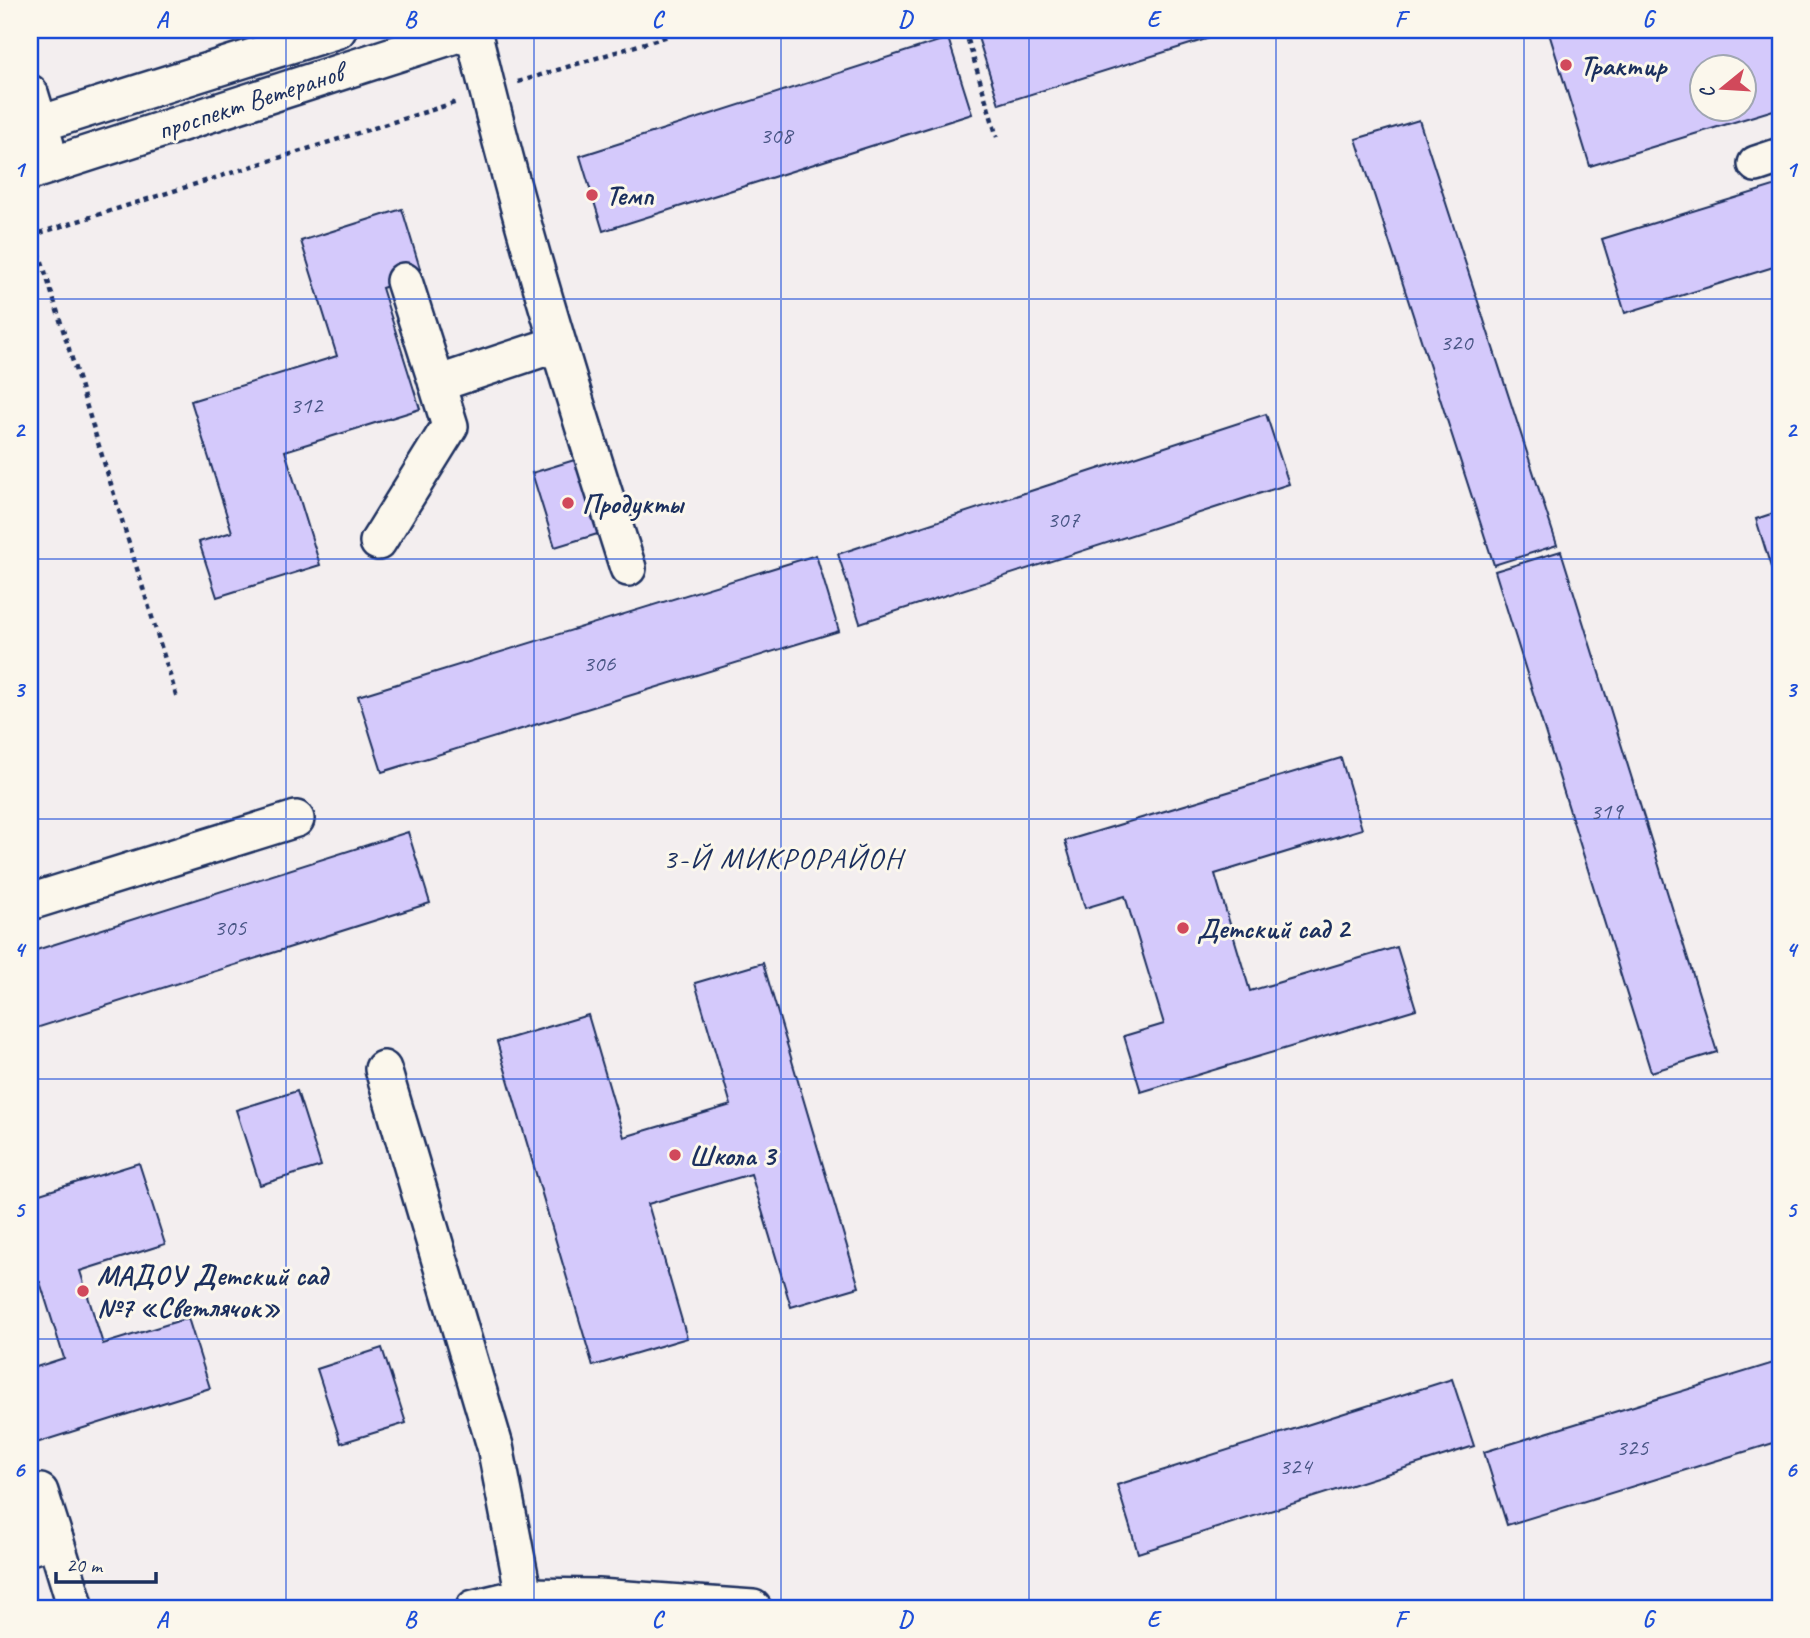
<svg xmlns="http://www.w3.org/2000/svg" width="1810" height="1638" viewBox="0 0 1810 1638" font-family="Caveat,sans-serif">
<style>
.building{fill:#d4c9fb;stroke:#1b2f5e;stroke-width:2;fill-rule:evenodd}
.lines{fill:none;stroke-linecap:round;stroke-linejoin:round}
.minor-casing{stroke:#1b2f5e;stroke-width:40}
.path{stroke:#1b2f5e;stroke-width:4.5;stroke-dasharray:5 5;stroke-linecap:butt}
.minor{stroke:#fbf7ec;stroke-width:35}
.grid{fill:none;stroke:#1d4ed8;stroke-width:2;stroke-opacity:0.55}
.poi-dot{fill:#d1495b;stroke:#fbf7ec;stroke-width:2.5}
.labels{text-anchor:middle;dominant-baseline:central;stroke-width:6;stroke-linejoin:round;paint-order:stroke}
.number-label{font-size:24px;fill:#495685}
.poi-label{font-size:28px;font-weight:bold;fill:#1b2f5e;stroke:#fbf7ec;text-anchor:start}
.street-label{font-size:28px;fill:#1b2f5e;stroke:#fbf7ec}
.neighbourhood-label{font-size:30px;letter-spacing:2px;fill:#1b2f5e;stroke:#fbf7ec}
.neatline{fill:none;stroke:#1d4ed8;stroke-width:2.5}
.grid-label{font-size:23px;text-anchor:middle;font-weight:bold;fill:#1d4ed8}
</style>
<rect width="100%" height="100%" fill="#f3eeef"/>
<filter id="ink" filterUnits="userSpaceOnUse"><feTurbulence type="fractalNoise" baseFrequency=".0143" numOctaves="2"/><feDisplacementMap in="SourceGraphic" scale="14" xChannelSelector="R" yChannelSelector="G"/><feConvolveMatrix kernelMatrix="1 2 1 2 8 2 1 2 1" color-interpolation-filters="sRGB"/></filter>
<g filter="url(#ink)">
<g class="building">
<path d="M981,30H1235L999,104L976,31Z"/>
<path d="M1548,30H1780V108L1590,166ZM1702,66H1744V108H1702Z"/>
<path d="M948,38L972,114L603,231L580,156Z"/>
<path d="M1419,120L1557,545L1494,565L1356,139Z"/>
<path d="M1780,184V265L1625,313L1602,239Z"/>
<path d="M402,209L422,275L382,288L420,409L285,451L320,565L217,597L199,542L232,532L191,401L337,356L301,241Z"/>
<path d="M1266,414L1289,484L860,623L838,554Z"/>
<path d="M581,458L604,532L555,547L532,473Z"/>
<path d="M1780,511V592L1779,593L1756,519Z"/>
<path d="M1561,551L1717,1052L1651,1072L1495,571Z"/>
<path d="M816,555L839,631L382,772L358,696Z"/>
<path d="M1341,758L1362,829L1215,874L1250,991L1397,947L1416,1009L1141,1092L1124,1036L1164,1024L1125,896L1085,908L1065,841Z"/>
<path d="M408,832L430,903L30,1030V952Z"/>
<path d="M763,963L859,1287L791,1307L751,1174L648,1204L687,1338L593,1366L497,1042L588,1015L624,1137L731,1105L695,983Z"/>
<path d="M297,1091L321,1166L260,1185L236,1110Z"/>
<path d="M139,1163L165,1244L80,1271L103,1344L188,1318L210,1388L33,1444L30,1435V1369L64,1358L40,1282L30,1285V1197Z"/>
<path d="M382,1348L406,1423L341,1443L317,1369Z"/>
<path d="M1780,1361V1441L1507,1525L1484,1452Z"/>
<path d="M1452,1379L1474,1446L1138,1553L1117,1485Z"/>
</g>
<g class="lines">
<g class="minor-casing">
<g id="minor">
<path d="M473,30C516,212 571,390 628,568"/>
<path d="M30,93L46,145"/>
<path d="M30,127L338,30"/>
<path d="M1756,164L1780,156"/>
<path d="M30,172L471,30"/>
<path d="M404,281L437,384"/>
<path d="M378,542L450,426L437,384L557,344"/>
<path d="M30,902L296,819"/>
<path d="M383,1069L495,1446L524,1596"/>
<path d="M40,1492L55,1539"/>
<path d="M30,1547L55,1539L76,1608"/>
<path d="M474,1608L524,1596L598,1597L753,1608"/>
</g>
</g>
<g class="path">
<path d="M965,30L997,137"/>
<path d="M518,82L688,30"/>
<path d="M30,223L177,698"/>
<path d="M30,236L457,102"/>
</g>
<use href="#minor" class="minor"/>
</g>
</g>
<path class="grid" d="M286,30V1608M534,30V1608M781,30V1608M1029,30V1608M1276,30V1608M1524,30V1608M30,299H1780M30,559H1780M30,819H1780M30,1079H1780M30,1339H1780"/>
<g class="poi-dot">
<circle cx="1566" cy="65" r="7"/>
<circle cx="592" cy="195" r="7"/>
<circle cx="568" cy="503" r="7"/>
<circle cx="1183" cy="928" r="7"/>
<circle cx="675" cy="1155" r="7"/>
<circle cx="83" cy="1291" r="7"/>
</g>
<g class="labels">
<g class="number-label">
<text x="776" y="135">308</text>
<text x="1456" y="342">320</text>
<text x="306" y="405">312</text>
<text x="1063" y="519">307</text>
<text x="599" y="663">306</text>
<text x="1606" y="811">319</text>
<text x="230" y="927">305</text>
<text x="1632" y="1447">325</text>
<text x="1295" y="1466">324</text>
</g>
<g class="poi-label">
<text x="1580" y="65">Трактир</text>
<text x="606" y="195">Темп</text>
<text x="582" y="503">Продукты</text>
<text x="1197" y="928">Детский сад 2</text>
<text x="689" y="1155">Школа 3</text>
<text x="97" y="1275">МАДОУ Детский сад<tspan x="97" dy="32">№7 «Светлячок»</tspan></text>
</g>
<g class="street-label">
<text transform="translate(250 101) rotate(-18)">проспект Ветеранов</text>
</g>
<g class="neighbourhood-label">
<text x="783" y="858">3-Й МИКРОРАЙОН</text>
</g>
</g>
<rect width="1810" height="1638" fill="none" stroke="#fbf7ec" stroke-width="77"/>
<g transform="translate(1723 88) rotate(252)"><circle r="33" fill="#fbf7ec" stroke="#a1a7b3" stroke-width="2"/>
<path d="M0-5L12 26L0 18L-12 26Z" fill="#d1495b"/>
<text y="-10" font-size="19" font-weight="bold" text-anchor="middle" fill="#1b2f5e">С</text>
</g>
<path d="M56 1572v10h100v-10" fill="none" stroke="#1b2f5e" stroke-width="3.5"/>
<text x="66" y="1572" font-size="21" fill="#1b2f5e" stroke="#fbf7ec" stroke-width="5" paint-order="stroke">20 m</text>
<rect x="38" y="38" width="1734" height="1562" class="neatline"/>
<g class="grid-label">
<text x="162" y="27">A</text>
<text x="410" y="27">B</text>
<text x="657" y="27">C</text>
<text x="905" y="27">D</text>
<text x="1153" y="27">E</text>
<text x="1400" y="27">F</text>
<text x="1648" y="27">G</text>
<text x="19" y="177">1</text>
<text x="1791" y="177">1</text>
<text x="19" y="437">2</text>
<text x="1791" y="437">2</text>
<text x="19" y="697">3</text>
<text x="1791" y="697">3</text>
<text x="19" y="957">4</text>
<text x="1791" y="957">4</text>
<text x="19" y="1217">5</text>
<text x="1791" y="1217">5</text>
<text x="19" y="1477">6</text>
<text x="1791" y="1477">6</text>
<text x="162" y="1627">A</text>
<text x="410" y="1627">B</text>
<text x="657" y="1627">C</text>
<text x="905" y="1627">D</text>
<text x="1153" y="1627">E</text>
<text x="1400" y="1627">F</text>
<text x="1648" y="1627">G</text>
</g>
</svg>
